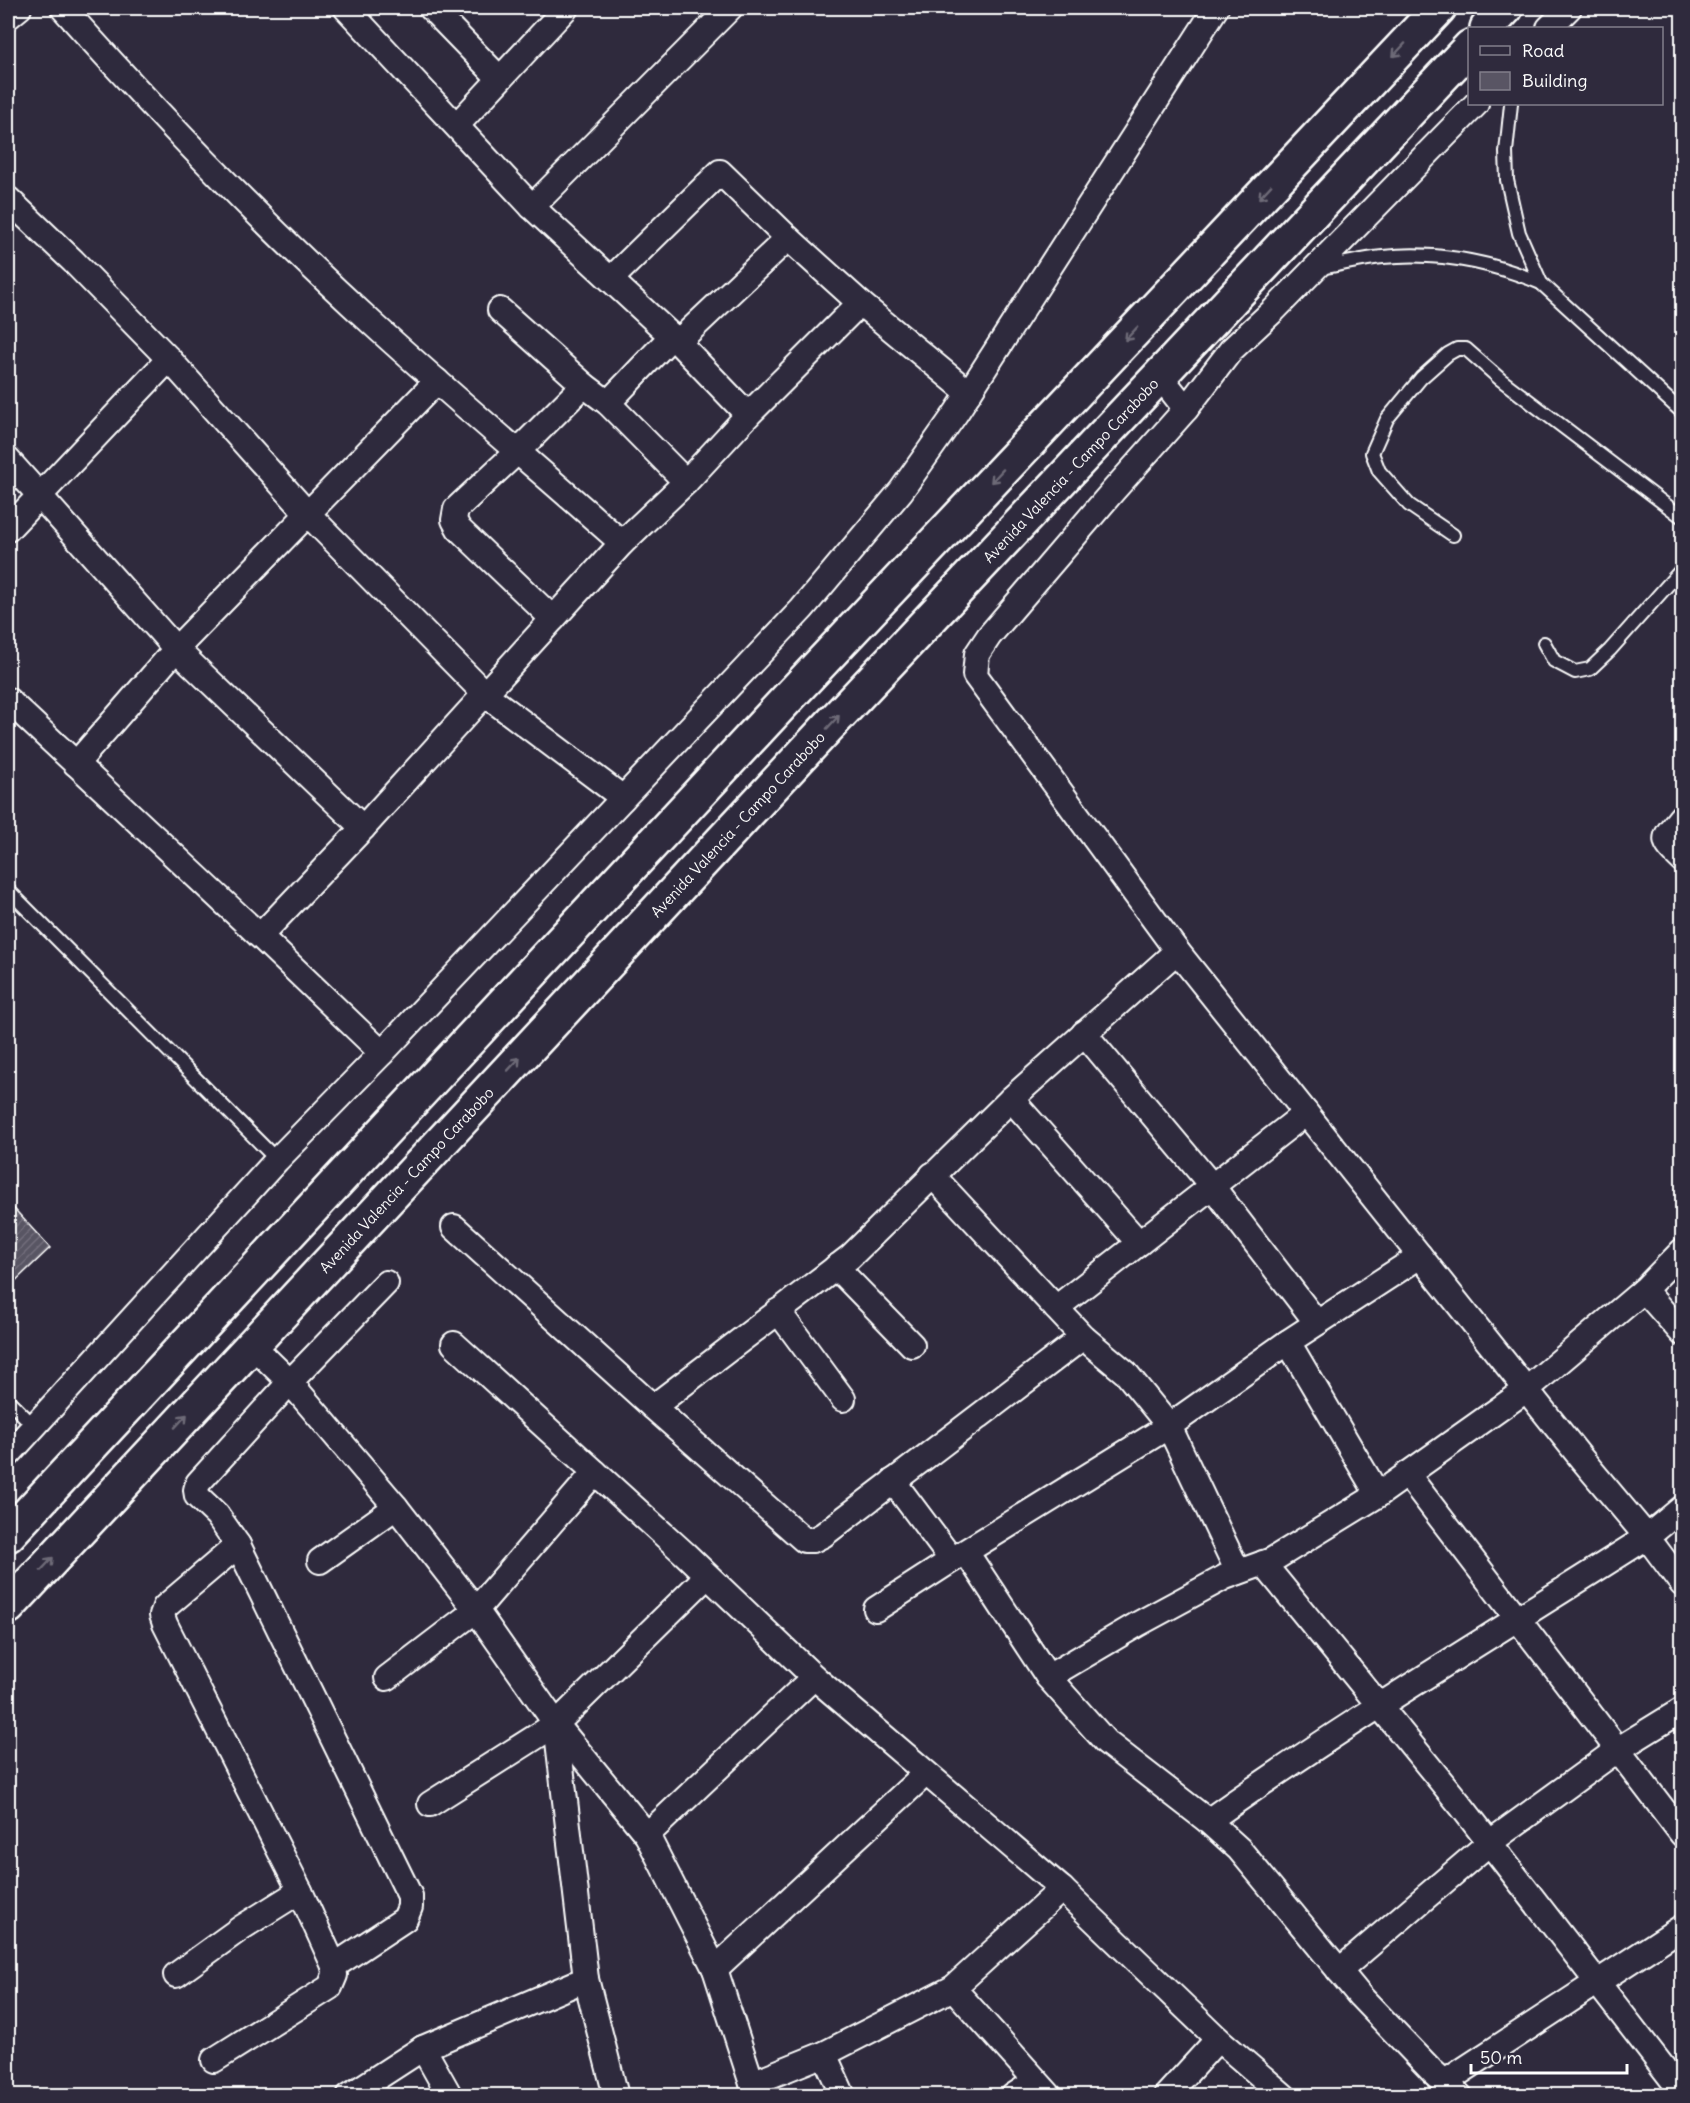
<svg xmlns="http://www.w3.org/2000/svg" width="1690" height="2103" viewBox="0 0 1690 2103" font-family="Delius,sans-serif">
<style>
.building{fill:url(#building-hatch);stroke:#fff;stroke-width:1.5}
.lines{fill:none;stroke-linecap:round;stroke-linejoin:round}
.service-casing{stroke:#fff;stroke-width:16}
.minor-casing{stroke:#fff;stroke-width:28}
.trunk-casing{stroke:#fff;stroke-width:38}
.service{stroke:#2f2a3d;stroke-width:12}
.minor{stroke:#2f2a3d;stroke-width:24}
.trunk{stroke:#2f2a3d;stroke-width:33}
.oneway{stroke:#6d6a77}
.labels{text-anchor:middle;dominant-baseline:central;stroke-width:4.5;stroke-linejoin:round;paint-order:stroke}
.street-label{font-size:15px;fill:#fff;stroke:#2f2a3d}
</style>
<defs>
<pattern id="building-hatch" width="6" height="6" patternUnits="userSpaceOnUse" patternTransform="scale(1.5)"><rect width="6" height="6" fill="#595564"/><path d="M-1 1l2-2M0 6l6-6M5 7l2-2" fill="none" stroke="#726e7b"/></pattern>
</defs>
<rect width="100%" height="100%" fill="#2f2a3d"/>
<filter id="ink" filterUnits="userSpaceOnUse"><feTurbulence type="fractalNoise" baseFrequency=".0167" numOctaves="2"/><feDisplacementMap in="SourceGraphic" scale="12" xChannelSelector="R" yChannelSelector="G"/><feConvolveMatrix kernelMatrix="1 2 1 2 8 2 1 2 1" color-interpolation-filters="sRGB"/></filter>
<g filter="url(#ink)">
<path class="building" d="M8,1202L50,1248L8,1288Z"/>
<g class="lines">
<g class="service-casing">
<g id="service">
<path d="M1511,104L1506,152L1507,180L1519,233L1541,283L1682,412"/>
<path d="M1319,268C1341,265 1361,259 1383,257C1438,251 1491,262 1541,283"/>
<path d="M1453,535L1409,505L1379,471L1372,453L1387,419L1421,378L1448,354L1457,349H1466L1500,379L1682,517"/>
<path d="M1544,643L1554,661L1575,672L1590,669L1610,650L1682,569"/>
<path d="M8,890L277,1160"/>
<path d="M8,1400L34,1426"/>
</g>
</g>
<g class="minor-casing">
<g id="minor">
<path d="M63,8C161,118 264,225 374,325C455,399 540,470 622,543"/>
<path d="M346,8L532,207L678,342L748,415"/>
<path d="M431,8L499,78"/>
<path d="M8,17L19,8"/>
<path d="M1549,28L1569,8"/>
<path d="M1476,104L1274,310L1231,350L1186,409L1113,491L989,636L977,654L975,675L1177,951L1581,1458L1647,1537L1682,1584"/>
<path d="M457,125L566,8"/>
<path d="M8,199L73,261L169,359L307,513L486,695L623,798"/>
<path d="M532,207L730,8"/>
<path d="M611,279L720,172L788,238L860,303L969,393"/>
<path d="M500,310L584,385L608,403L686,482"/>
<path d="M678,342L788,238"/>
<path d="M1160,376L1186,409"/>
<path d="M608,403L672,336"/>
<path d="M8,460L176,649L363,828"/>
<path d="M8,529L169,359"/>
<path d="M553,619L459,529L454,520L456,509L518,451L584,385"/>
<path d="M8,700L260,936L382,1053"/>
<path d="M76,764L176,649L437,381"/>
<path d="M1682,816C1663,839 1659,838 1682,860"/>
<path d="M260,936L363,828L622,543L686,482L748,415L860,303"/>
<path d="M1084,1033L1212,1186L1317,1323"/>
<path d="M1011,1099L1139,1243"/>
<path d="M932,1175L1083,1337L1126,1373L1169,1426L1238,1572"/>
<path d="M454,1227L653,1407L804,1540H813L823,1535L1083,1337"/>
<path d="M836,1267L912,1345"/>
<path d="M1644,1290L1682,1333"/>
<path d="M1056,1308L1306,1113"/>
<path d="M778,1311L843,1399"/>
<path d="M1288,1342L1378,1495"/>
<path d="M454,1344L684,1553L814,1677L1062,1889L1218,2039L1284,2096"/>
<path d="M252,1345L290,1382L396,1507L476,1610L556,1724L647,1835L715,1969L756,2096"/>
<path d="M653,1407L850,1257L1011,1099L1177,951"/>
<path d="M8,1455L277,1160L382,1053L802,609L901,491L956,413L1216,8"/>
<path d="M1407,1474L1682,1834"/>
<path d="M893,1481L952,1560L1169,1426L1288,1342L1420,1256"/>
<path d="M238,1545L165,1607L162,1615L165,1624L300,1891L334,1966"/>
<path d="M966,1552L1048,1677L1106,1742L1208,1821L1239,1849L1360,1996L1433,2072L1460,2096"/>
<path d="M320,1561L396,1507"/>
<path d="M1263,1563L1462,1807L1682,2092"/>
<path d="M876,1609L952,1560"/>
<path d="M1048,1677L1138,1624L1225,1577L1272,1560L1378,1495L1526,1390L1644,1290L1682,1251"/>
<path d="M387,1678L476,1610L595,1472"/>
<path d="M430,1804L556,1724"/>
<path d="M1208,1821C1350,1720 1500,1631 1647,1537L1682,1508"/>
<path d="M647,1835L814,1677"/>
<path d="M715,1969L925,1774"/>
<path d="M1339,1971L1489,1843L1617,1750L1682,1710"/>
<path d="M176,1975L241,1928L300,1891"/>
<path d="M953,1988L1050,2096"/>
<path d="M423,2048L450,2096"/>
<path d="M824,2054L843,2096"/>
<path d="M214,2060L330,1987L335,1975L334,1966L405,1919L410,1907V1896L238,1545L217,1515L197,1496L196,1490L198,1483L290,1382L386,1283"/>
<path d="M1445,2082L1682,1927"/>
<path d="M752,2083L824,2054L953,1988L1062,1889"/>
<path d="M349,2096L423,2048L586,1979"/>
<path d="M616,2096L586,1979L556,1724L707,1576"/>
<path d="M1013,2096L1036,2081"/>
<path d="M1166,2096L1218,2039"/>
</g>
</g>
<g class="trunk-casing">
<g id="trunk">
<path d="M1487,28L1506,8"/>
<path d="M8,1535L786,700L1439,8"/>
<path id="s1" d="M8,1607L827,728L1470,47"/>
</g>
</g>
<use href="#service" class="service"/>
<use href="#minor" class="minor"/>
<use href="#trunk" class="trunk"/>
</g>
<defs><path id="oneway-shaft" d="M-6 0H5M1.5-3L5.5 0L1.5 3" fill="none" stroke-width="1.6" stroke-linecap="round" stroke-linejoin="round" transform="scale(1.5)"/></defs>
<g class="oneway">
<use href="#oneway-shaft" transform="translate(1399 50) rotate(133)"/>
<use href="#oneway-shaft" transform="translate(1265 192) rotate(133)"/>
<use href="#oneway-shaft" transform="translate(1131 334) rotate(133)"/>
<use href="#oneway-shaft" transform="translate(997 476) rotate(133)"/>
<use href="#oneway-shaft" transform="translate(833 722) rotate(-47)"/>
<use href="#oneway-shaft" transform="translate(514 1064) rotate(-47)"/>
<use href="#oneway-shaft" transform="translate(181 1421) rotate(-47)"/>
<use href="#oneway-shaft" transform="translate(47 1564) rotate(-47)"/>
</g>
</g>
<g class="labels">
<g class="street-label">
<text stroke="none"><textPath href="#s1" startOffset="1556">Avenida Valencia - Campo Carabobo</textPath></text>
<text stroke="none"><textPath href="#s1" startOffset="1070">Avenida Valencia - Campo Carabobo</textPath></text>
<text stroke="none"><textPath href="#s1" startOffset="584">Avenida Valencia - Campo Carabobo</textPath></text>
</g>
</g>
<rect width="1690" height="2103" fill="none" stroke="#2f2a3d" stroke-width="30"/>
<rect x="15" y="15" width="1660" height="2073" fill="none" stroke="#fff" stroke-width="2" filter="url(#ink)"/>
<rect x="1468" y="27" width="195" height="78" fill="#2f2a3d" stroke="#827f8b" stroke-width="1.5"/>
<rect x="1480" y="46" width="30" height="9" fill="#2f2a3d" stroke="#827f8b" stroke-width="1.5"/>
<text x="1522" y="57" font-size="18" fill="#ffffff">Road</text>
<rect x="1480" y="72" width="30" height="18" fill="#595564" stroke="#827f8b" stroke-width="1.5"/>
<text x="1522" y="87" font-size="18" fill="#ffffff">Building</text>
<path d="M1471 2064v9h156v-9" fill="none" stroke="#ffffff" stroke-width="3"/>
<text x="1480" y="2064" font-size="18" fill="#ffffff" stroke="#2f2a3d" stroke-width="4.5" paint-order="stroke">50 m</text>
</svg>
